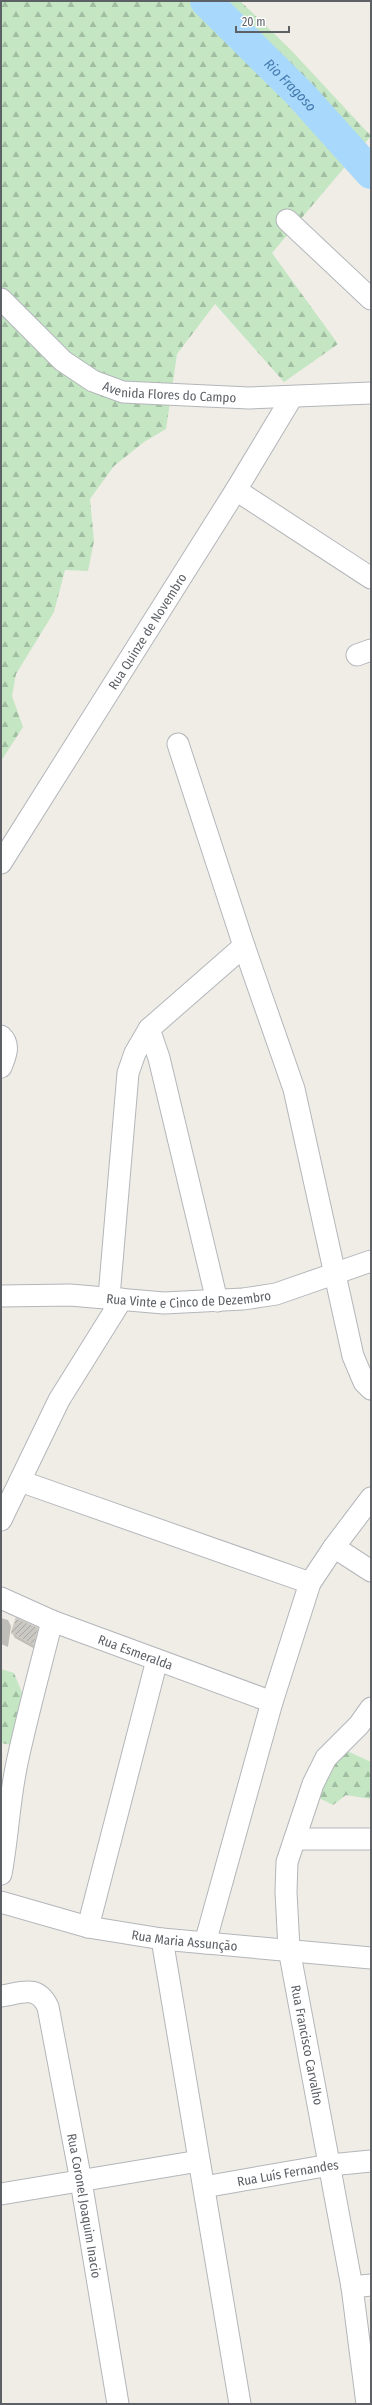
<svg xmlns="http://www.w3.org/2000/svg" width="372" height="2405" viewBox="0 0 372 2405" font-family="'Fira Sans Condensed',sans-serif">
<style>
.forest{fill:url(#forest-firs)}
.shadow{fill:#0003}
.lines{fill:none;stroke-linecap:round;stroke-linejoin:round}
.river{stroke:#a8d9fd;stroke-width:32}
.building{fill:url(#building-hatch);stroke:#d4cfc4}
.minor-casing{stroke:#b3b6ba;stroke-width:23}
.minor{stroke:#fff;stroke-width:21}
.labels{text-anchor:middle;dominant-baseline:central;stroke-width:3.5;stroke-linejoin:round;paint-order:stroke}
.street-label{font-size:13px;fill:#5d6166;stroke:#fff}
.water-label{font-size:14px;font-style:italic;fill:#447aaf;stroke:#fff}
</style>
<defs>
<pattern id="forest-firs" width="22" height="20" patternUnits="userSpaceOnUse"><rect width="22" height="20" fill="#c4e6c3"/><path d="M5 1l3.5 6h-7zM16 11l3.5 6h-7z" fill="#a2bea2"/></pattern>
<pattern id="building-hatch" width="6" height="6" patternUnits="userSpaceOnUse"><rect width="6" height="6" fill="#cac8c3"/><path d="M-1 1l2-2M0 6l6-6M5 7l2-2" fill="none" stroke="#a7a6a2"/></pattern>
</defs>
<rect width="100%" height="100%" fill="#efede6"/>
<g class="forest">
<path d="M1,1H240L289,48L371,136L272,253L338,344L284,382L215,304L177,354L166,429L144,442L114,466L90,499L94,541L88,571L65,570L54,612L16,674L12,696L23,727L1,761Z"/>
<path d="M1,1669L14,1673L25,1700L12,1745L1,1743Z"/>
<path d="M345,1750L371,1762V1799L346,1795L333,1805L315,1796L334,1764Z"/>
</g>
<g class="shadow">
<path d="M1,1618L8,1620L11,1626L8,1647L1,1644Z"/>
<path d="M37,1629L41,1634L37,1650L15,1638L12,1633Z"/>
</g>
<g class="lines">
<path class="river" id="s1" d="M206,1L300,94L371,173"/>
</g>
<path class="building" d="M16,1618L38,1628L34,1645L11,1633Z"/>
<g class="lines">
<g class="minor-casing">
<g id="minor">
<path d="M287,220L371,299"/>
<path id="s2" d="M1,299L63,361L93,381L123,392L249,398L371,393"/>
<path d="M236,490L371,578"/>
<path d="M357,655L371,650"/>
<path d="M178,744L244,946L294,1089L353,1356L364,1382L371,1389"/>
<path id="s3" d="M1,863L236,490L292,397"/>
<path d="M149,1029L159,1058L217,1301"/>
<path d="M1,1036C11,1045 5,1057 1,1067"/>
<path id="s4" d="M1,1296L70,1295L164,1303L243,1299L276,1294L371,1261"/>
<path d="M109,1297L128,1073L135,1053L149,1029L244,946"/>
<path d="M20,1481L310,1583"/>
<path d="M1,1520L59,1400L122,1299"/>
<path d="M334,1547L371,1571"/>
<path id="s5" d="M1,1598L52,1621L272,1702"/>
<path d="M295,1839H371"/>
<path d="M1,1874C8,1837 9,1800 17,1763C27,1716 40,1669 52,1621"/>
<path id="s6" d="M1,1902L88,1927L162,1939L371,1958"/>
<path d="M88,1927L157,1660"/>
<path d="M162,1939L240,2404"/>
<path d="M205,1943L272,1702L310,1583L334,1547L371,1498"/>
<path id="s7" d="M1,1996C22,1993 37,1984 48,2007L81,2181L118,2404"/>
<path id="s8" d="M204,2187L330,2165L371,2161"/>
<path d="M1,2194L199,2161"/>
<path d="M352,2287L371,2285"/>
<path d="M367,2404L352,2287L289,1949L286,1892L287,1862L313,1784L326,1758L359,1725L371,1708"/>
</g>
</g>
<use href="#minor" class="minor"/>
</g>
<g class="labels">
<g class="street-label">
<text stroke="none"><textPath href="#s2" startOffset="202">Avenida Flores do Campo</textPath></text>
<text stroke="none"><textPath href="#s3" startOffset="274">Rua Quinze de Novembro</textPath></text>
<text stroke="none"><textPath href="#s4" startOffset="188">Rua Vinte e Cinco de Dezembro</textPath></text>
<text stroke="none"><textPath href="#s5" startOffset="145">Rua Esmeralda</textPath></text>
<text stroke="none"><textPath href="#s6" startOffset="188">Rua Maria Assunção</textPath></text>
<text transform="translate(307 2045) rotate(79)">Rua Francisco Carvalho</text>
<text stroke="none"><textPath href="#s8" startOffset="85">Rua Luís Fernandes</textPath></text>
<text stroke="none"><textPath href="#s7" startOffset="256">Rua Coronel Joaquim Inacio</textPath></text>
</g>
<g class="water-label">
<text stroke="none"><textPath href="#s1" startOffset="119">Rio Fragoso</textPath></text>
</g>
</g>
<rect width="372" height="2405" fill="none" stroke="#5d6166" stroke-width="4"/>
<path d="M236 26v6h53v-6" fill="none" stroke="#5d6166" stroke-width="2"/>
<text x="242" y="26" font-size="12" fill="#5d6166" stroke="#ffffff" stroke-width="3" paint-order="stroke">20 m</text>
</svg>
